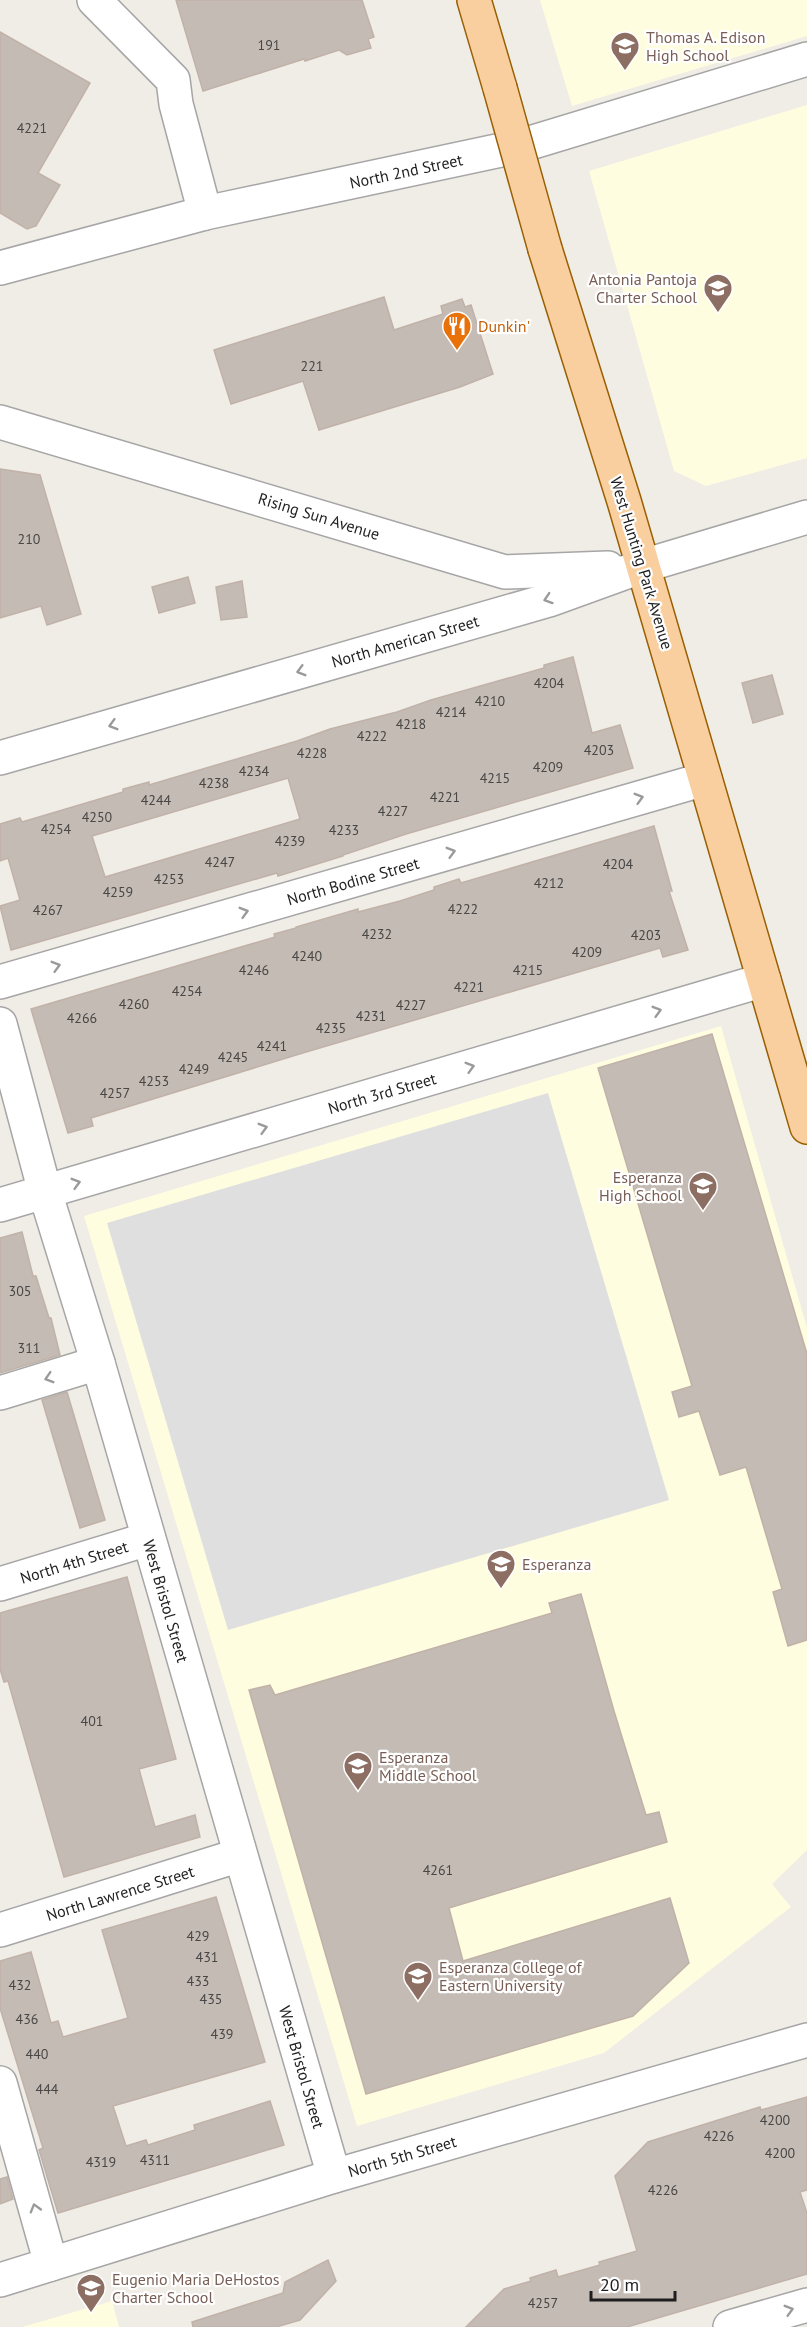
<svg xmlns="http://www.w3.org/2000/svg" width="807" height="2327" viewBox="0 0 807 2327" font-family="'PT Sans',sans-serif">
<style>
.education{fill:#fffde0}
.parking{fill:#dfdfdf}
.building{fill:#c4bbb5;stroke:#c1b2a8;stroke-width:1.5;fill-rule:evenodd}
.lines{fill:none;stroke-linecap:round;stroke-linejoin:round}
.minor-casing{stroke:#a6a6a6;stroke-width:36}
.major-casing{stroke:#986002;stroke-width:36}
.minor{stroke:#fff;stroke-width:33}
.major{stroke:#facfa0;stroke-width:33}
.major-bridge-casing{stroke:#986002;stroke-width:36;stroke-linecap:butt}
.major-bridge{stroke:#facfa0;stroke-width:33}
.oneway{stroke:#9a9a9a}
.labels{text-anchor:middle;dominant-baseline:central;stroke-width:4.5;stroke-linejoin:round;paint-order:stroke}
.number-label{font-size:14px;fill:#484644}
.education-label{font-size:16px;fill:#785e54;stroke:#fff;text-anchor:start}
.street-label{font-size:16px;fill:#1f1f1f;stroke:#fff}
.food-label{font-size:16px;fill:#c56008;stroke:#fff;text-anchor:start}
</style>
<rect width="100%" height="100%" fill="#f0ece6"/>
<g class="education">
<path d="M540,0H807V36L572,106Z"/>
<path d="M807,105V458L706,486L674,471L589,171Z"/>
<path d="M721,1026L807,1328V1850L772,1884L791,1907L604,2053L357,2126L84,1216Z"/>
<path d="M112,2301L119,2327H22Z"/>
</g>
<path class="parking" d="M548,1093L669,1500L228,1630L107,1223Z"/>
<g class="building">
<path d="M176,0H362L374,37L368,39L371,48L347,55L339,50L305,61L304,59L203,91Z"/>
<path d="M0,32L90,83L38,173L60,185L36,226L27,229L0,213Z"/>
<path d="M384,297L394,330L443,314L441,306L462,299L465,307L471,305L493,374L460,387L319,430L303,381L231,404L214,350Z"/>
<path d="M0,469L40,475L81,614L47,625L41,606L0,618Z"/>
<path d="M188,577L195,603L159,613L152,587Z"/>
<path d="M242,581L247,617L221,620L216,587Z"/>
<path d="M573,657L592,733L620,725L633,768L406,834L343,855V856L278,876L277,873L11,950L0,906L20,900L8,858L0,861V824L20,818L22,822L123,792V789L149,782V785L297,741L330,729L397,712L431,700L544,668V665ZM288,778L300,819L105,877L92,836Z"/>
<path d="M772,675L783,714L753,723L742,683Z"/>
<path d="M654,826L672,891H669L688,950L663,957L660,948L306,1052L91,1118L93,1126L68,1133L31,1009L275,937L274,934L296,928V927L358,909V912L400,901L434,890V887L459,879L461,883Z"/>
<path d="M712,1034L807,1354V1640L788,1646L773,1592L782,1589L746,1467L720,1475L699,1411L679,1417L672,1392L692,1386L598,1068Z"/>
<path d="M22,1232L33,1276H36L49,1318H51L60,1355L0,1373V1238Z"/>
<path d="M67,1392L105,1520L80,1528L42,1400Z"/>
<path d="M127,1577L176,1759L139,1769L155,1827L195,1815L200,1837L64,1877L8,1681L4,1682L0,1669V1613Z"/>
<path d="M581,1594L614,1711L646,1815L659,1812L667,1842L449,1908L463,1961L670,1898L689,1963L633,2016L366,2094L249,1690L270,1685L275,1695L552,1613L549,1603Z"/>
<path d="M216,1897L265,2062L113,2106L126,2146L146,2140L148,2145L195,2130L194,2125L270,2101L284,2145L58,2213L39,2150L43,2148L0,2008V1961L31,1952L51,2023L58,2021L63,2037L128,2018L102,1930Z"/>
<path d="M807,2097V2190L800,2192L807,2213V2274L627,2327H466L504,2289L531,2281L530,2278L556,2270L558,2277L600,2265L599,2262L637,2251L615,2176L648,2142L760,2107L761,2110Z"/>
<path d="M7,2177L13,2199L0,2204V2179Z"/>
<path d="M328,2260L336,2281L300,2320L276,2327H193L192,2322L283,2293L285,2282Z"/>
</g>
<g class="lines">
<g class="minor-casing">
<g id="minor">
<path d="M94,0L173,80L176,104L205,213"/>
<path d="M0,268L205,213L520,146L807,59"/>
<path d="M0,422L505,572L608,568"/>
<path d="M0,758L549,600L643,566L807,517"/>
<path d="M0,982L705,779"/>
<path d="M0,1024L45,1192L98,1363L334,2176"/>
<path d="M0,1205L764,980"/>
<path d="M0,1393L98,1363"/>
<path d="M0,1584L148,1539"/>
<path d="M0,1930L240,1855"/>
<path d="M0,2083L51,2264"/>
<path d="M0,2280L334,2176L807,2040"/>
<path d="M730,2327L807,2305"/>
</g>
</g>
<g class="major-casing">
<g id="major">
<path d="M474,0L500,88"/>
<path d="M545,249L624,501L807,1127"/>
</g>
</g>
<use href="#minor" class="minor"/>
<use href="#major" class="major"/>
<g class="major-bridge-casing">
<path id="major-bridge" d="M500,88L545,249"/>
</g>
<use href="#major-bridge" class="major-bridge"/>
</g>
<defs><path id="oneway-chevron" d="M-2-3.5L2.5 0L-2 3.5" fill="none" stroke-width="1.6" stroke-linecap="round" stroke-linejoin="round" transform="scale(1.5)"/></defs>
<g class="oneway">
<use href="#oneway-chevron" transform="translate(548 599) rotate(162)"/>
<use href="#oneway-chevron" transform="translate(301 671) rotate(164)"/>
<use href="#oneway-chevron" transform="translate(113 725) rotate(164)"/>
<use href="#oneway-chevron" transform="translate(639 798) rotate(-16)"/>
<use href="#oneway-chevron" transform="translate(451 852) rotate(-16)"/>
<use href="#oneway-chevron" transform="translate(244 912) rotate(-16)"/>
<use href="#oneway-chevron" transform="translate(56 966) rotate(-16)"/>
<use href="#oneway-chevron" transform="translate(657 1011) rotate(-16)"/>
<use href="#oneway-chevron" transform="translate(470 1067) rotate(-16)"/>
<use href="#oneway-chevron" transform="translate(263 1128) rotate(-16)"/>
<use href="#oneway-chevron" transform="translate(76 1183) rotate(-16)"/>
<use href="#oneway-chevron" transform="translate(49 1378) rotate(163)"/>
<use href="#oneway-chevron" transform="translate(35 2208) rotate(-106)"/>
<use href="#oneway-chevron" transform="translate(789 2310) rotate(-16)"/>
</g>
<defs>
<g id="school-pin" transform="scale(1.5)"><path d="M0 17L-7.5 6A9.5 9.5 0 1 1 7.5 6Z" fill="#8d6e63" stroke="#fff"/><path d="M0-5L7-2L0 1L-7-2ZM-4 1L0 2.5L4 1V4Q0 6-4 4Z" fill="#fff"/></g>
<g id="restaurant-pin" transform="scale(1.5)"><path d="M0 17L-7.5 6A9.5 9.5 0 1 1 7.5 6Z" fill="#e8710a" stroke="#fff"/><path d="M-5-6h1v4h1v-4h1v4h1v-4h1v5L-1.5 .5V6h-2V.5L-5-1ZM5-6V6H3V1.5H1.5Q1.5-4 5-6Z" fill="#fff"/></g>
<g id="university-pin" transform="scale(1.5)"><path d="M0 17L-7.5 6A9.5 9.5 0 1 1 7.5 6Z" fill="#8d6e63" stroke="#fff"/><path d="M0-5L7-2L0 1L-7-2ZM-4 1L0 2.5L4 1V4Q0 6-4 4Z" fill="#fff"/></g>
</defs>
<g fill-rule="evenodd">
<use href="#school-pin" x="625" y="46"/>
<use href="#school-pin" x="718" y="288"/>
<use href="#restaurant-pin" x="457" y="326"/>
<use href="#school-pin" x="703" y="1186"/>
<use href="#school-pin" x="501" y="1564"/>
<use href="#school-pin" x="358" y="1766"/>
<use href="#university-pin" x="418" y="1976"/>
<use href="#school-pin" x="91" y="2288"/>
</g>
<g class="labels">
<g class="number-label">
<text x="269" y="45">191</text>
<text x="32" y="128">4221</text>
<text x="312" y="366">221</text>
<text x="29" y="539">210</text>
<text x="549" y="683">4204</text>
<text x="490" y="701">4210</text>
<text x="451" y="712">4214</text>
<text x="411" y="724">4218</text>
<text x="372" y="736">4222</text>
<text x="599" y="750">4203</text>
<text x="312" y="753">4228</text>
<text x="548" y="767">4209</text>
<text x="254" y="771">4234</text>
<text x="495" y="778">4215</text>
<text x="214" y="783">4238</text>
<text x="445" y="797">4221</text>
<text x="156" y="800">4244</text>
<text x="393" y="811">4227</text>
<text x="97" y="817">4250</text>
<text x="56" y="829">4254</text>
<text x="344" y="830">4233</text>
<text x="290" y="841">4239</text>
<text x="220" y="862">4247</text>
<text x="618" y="864">4204</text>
<text x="169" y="879">4253</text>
<text x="549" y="883">4212</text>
<text x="118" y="892">4259</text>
<text x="463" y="909">4222</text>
<text x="48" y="910">4267</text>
<text x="377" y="934">4232</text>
<text x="646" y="935">4203</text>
<text x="587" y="952">4209</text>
<text x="307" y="956">4240</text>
<text x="254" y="970">4246</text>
<text x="528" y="970">4215</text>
<text x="469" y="987">4221</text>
<text x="187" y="991">4254</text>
<text x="134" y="1004">4260</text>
<text x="411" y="1005">4227</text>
<text x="371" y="1016">4231</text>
<text x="82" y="1018">4266</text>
<text x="331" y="1028">4235</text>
<text x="272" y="1046">4241</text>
<text x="233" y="1057">4245</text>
<text x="194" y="1069">4249</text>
<text x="154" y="1081">4253</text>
<text x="115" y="1093">4257</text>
<text x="20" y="1291">305</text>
<text x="29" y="1348">311</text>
<text x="92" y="1721">401</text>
<text x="438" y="1870">4261</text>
<text x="198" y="1936">429</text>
<text x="207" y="1957">431</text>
<text x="198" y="1981">433</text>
<text x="20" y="1985">432</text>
<text x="211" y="1999">435</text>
<text x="27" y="2019">436</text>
<text x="222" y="2034">439</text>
<text x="37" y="2054">440</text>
<text x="47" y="2089">444</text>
<text x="775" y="2120">4200</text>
<text x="719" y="2136">4226</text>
<text x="780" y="2153">4200</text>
<text x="155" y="2160">4311</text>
<text x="101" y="2162">4319</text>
<text x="663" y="2190">4226</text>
<text x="543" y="2303">4257</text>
</g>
<g class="education-label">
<text x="646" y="37">Thomas A. Edison<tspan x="646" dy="18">High School</tspan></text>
<text x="697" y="279" text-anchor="end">Antonia Pantoja<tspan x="697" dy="18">Charter School</tspan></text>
<text x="682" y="1177" text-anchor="end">Esperanza<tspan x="682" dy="18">High School</tspan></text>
<text x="522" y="1564">Esperanza</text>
<text x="379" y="1757">Esperanza<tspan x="379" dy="18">Middle School</tspan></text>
<text x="439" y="1967">Esperanza College of<tspan x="439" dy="18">Eastern University</tspan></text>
<text x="112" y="2279">Eugenio Maria DeHostos<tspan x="112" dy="18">Charter School</tspan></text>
</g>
<g class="street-label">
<text transform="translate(406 171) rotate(-12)">North 2nd Street</text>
<text transform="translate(319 516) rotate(17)">Rising Sun Avenue</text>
<text transform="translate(642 563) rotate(73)">West Hunting Park Avenue</text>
<text transform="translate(405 641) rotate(-16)">North American Street</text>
<text transform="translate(353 881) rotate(-16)">North Bodine Street</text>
<text transform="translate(382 1093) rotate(-16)">North 3rd Street</text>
<text transform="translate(74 1562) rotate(-17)">North 4th Street</text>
<text transform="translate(166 1601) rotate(74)">West Bristol Street</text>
<text transform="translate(120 1893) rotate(-17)">North Lawrence Street</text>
<text transform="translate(302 2067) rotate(74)">West Bristol Street</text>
<text transform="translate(402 2156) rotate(-16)">North 5th Street</text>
</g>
<g class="food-label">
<text x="478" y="326">Dunkin'</text>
</g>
</g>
<path d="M591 2291v9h84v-9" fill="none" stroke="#1f1f1f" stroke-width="3"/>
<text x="600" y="2291" font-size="18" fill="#1f1f1f" stroke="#ffffff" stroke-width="4.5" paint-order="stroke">20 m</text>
</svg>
